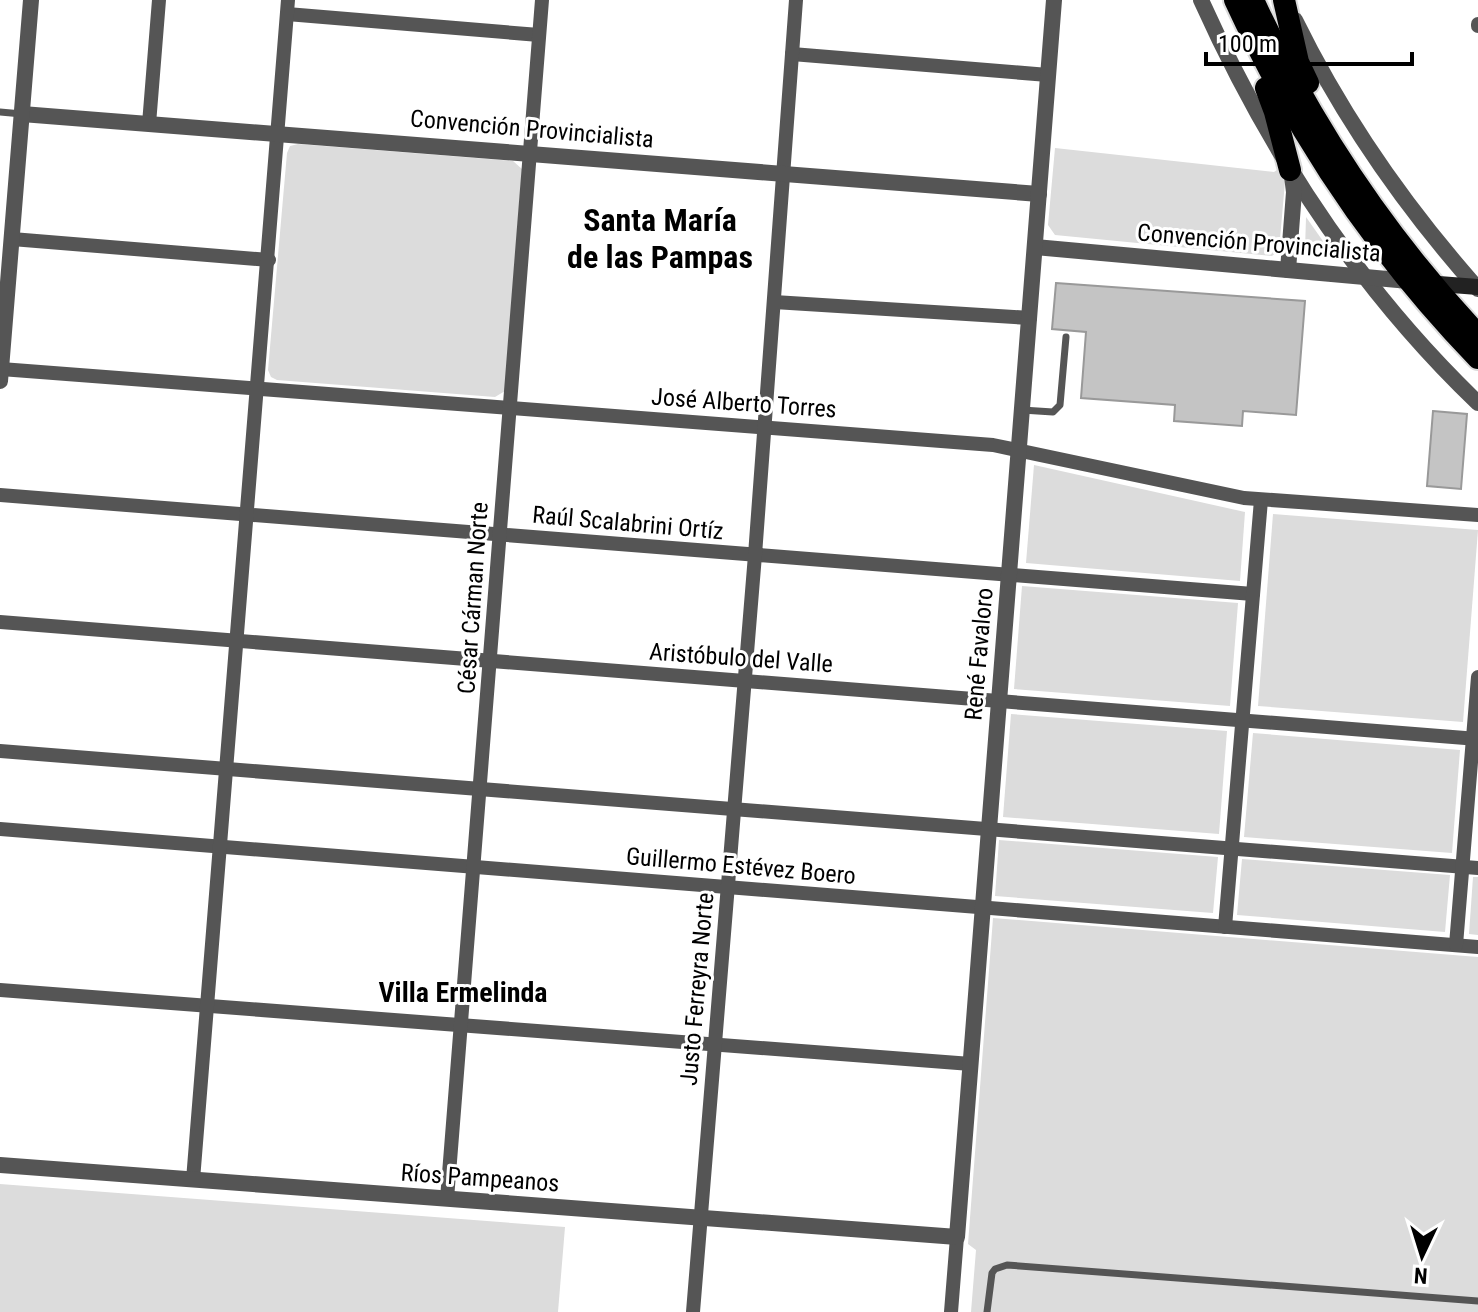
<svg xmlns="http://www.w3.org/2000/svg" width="1478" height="1312" viewBox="0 0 1478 1312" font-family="'Roboto Condensed',sans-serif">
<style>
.green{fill:#dcdcdc}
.building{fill:#c4c4c4;stroke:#999;stroke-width:2}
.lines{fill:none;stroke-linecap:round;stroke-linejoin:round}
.trunk-casing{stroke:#dbdbdb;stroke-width:26}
.service{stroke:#555;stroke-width:7}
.minor{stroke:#555;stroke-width:14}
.tertiary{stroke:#555;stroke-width:16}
.secondary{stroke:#222;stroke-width:16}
.trunk{stroke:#000;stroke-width:22}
.labels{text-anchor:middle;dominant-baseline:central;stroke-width:6;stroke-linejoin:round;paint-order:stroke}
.street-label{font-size:24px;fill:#000;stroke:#fff}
.quarter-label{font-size:28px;font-weight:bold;fill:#000;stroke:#fff}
.district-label{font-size:32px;font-weight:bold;fill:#000;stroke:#fff}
</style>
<rect width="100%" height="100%" fill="#fff"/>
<g class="green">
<path d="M298,144L513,161L522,169L505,391L495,397L277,380L271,377L268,370L287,153L290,146Z"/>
<path d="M1055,148L1274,172L1280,168L1285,182L1279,250L1272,256L1055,235L1048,225Z"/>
<path d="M1306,217L1325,244L1324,250L1319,254H1310L1305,250Z"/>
<path d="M1034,465L1245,512L1240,581L1026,563Z"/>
<path d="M1273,514L1478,530L1463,722L1258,706Z"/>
<path d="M1022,586L1238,603L1230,706L1014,689Z"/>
<path d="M1011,714L1227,731L1219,834L1003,817Z"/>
<path d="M1253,733L1460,750L1452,853L1244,837Z"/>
<path d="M999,840L1218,857L1213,913L995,896Z"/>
<path d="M1242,859L1450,875L1445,932L1237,915Z"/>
<path d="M1473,877H1478V935L1469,934Z"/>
<path d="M993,918L1478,957V1312H971L976,1250L968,1244Z"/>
<path d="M0,1184L565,1227L558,1312H0Z"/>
</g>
<g class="building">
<path d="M1056,283L1305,301L1296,415L1243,411L1242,426L1174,421L1175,405L1081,398L1086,332L1052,329Z"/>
<path d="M1433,411L1467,414L1461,489L1427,486Z"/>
</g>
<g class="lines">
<g class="trunk-casing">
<g id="trunk">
<path d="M1235,0C1296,132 1377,254 1478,358"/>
<path d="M1253,0C1310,123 1385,236 1478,335"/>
<path d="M1284,0L1298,62L1308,83"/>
<path d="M1266,88L1275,112L1290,170"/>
</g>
</g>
<g class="service">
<path d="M0,112L22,114"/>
<path d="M1022,410L1053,412L1060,405L1066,337"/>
<path d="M987,1312L992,1273L995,1269L1007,1265L1478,1301"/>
</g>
<g class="minor">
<path d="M287,14L539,35"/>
<path d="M1478,26V24"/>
<path d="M792,54L1048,75"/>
<path d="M149,124L159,0"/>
<path d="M12,239L269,260"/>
<path d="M774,302L1030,318"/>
<path d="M1,369L993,445L1244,498L1478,515"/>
<path d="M0,495L1253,594"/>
<path d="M0,622L1478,739"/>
<path d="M0,751L1478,868"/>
<path d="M0,829L1478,947"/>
<path d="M1225,927L1261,500"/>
<path d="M1456,945L1478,677"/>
<path d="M0,990L971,1064"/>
<path d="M193,1180L288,0"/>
<path d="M447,1199L542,0"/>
<path d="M693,1312L755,555L796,0"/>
<path d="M951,1312L957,1237"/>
</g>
<g class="tertiary">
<path d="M1201,0C1268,149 1359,289 1478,403"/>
<path d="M1295,20C1343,118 1406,208 1478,289"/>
<path d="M22,114L1039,194"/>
<path d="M1035,247L1409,281"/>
<path d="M1288,270L1294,192L1292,176"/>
<path d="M0,381L31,0"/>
<path d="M0,1165L957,1237L1054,0"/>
</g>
<path class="secondary" d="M1426,283L1478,287"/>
<use href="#trunk" class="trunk"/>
</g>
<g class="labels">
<g class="street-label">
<text transform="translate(532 129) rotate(5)">Convención Provincialista</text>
<text transform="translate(1259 243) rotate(5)">Convención Provincialista</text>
<text transform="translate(744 403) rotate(4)">José Alberto Torres</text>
<text transform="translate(628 523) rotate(5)">Raúl Scalabrini Ortíz</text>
<text transform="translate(473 598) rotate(-86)">César Cárman Norte</text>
<text transform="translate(979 654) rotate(-85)">René Favaloro</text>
<text transform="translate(741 658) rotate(4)">Aristóbulo del Valle</text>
<text transform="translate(741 866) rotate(5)">Guillermo Estévez Boero</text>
<text transform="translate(697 989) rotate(-85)">Justo Ferreyra Norte</text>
<text transform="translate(480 1178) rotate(4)">Ríos Pampeanos</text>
</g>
<g class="quarter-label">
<text x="463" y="992">Villa Ermelinda</text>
</g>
<g class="district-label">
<text x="660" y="220">Santa María<tspan x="660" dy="37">de las Pampas</tspan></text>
</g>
</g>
<g transform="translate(1422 1256) rotate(184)" stroke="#ffffff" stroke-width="6" paint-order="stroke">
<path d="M0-6L14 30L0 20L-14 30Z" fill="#000000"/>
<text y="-12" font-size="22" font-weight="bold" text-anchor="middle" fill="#000000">N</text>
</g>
<path d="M1206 52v12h206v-12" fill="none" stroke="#000000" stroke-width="4"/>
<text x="1218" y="52" font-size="24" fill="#000000" stroke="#ffffff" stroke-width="6" paint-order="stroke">100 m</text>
</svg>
